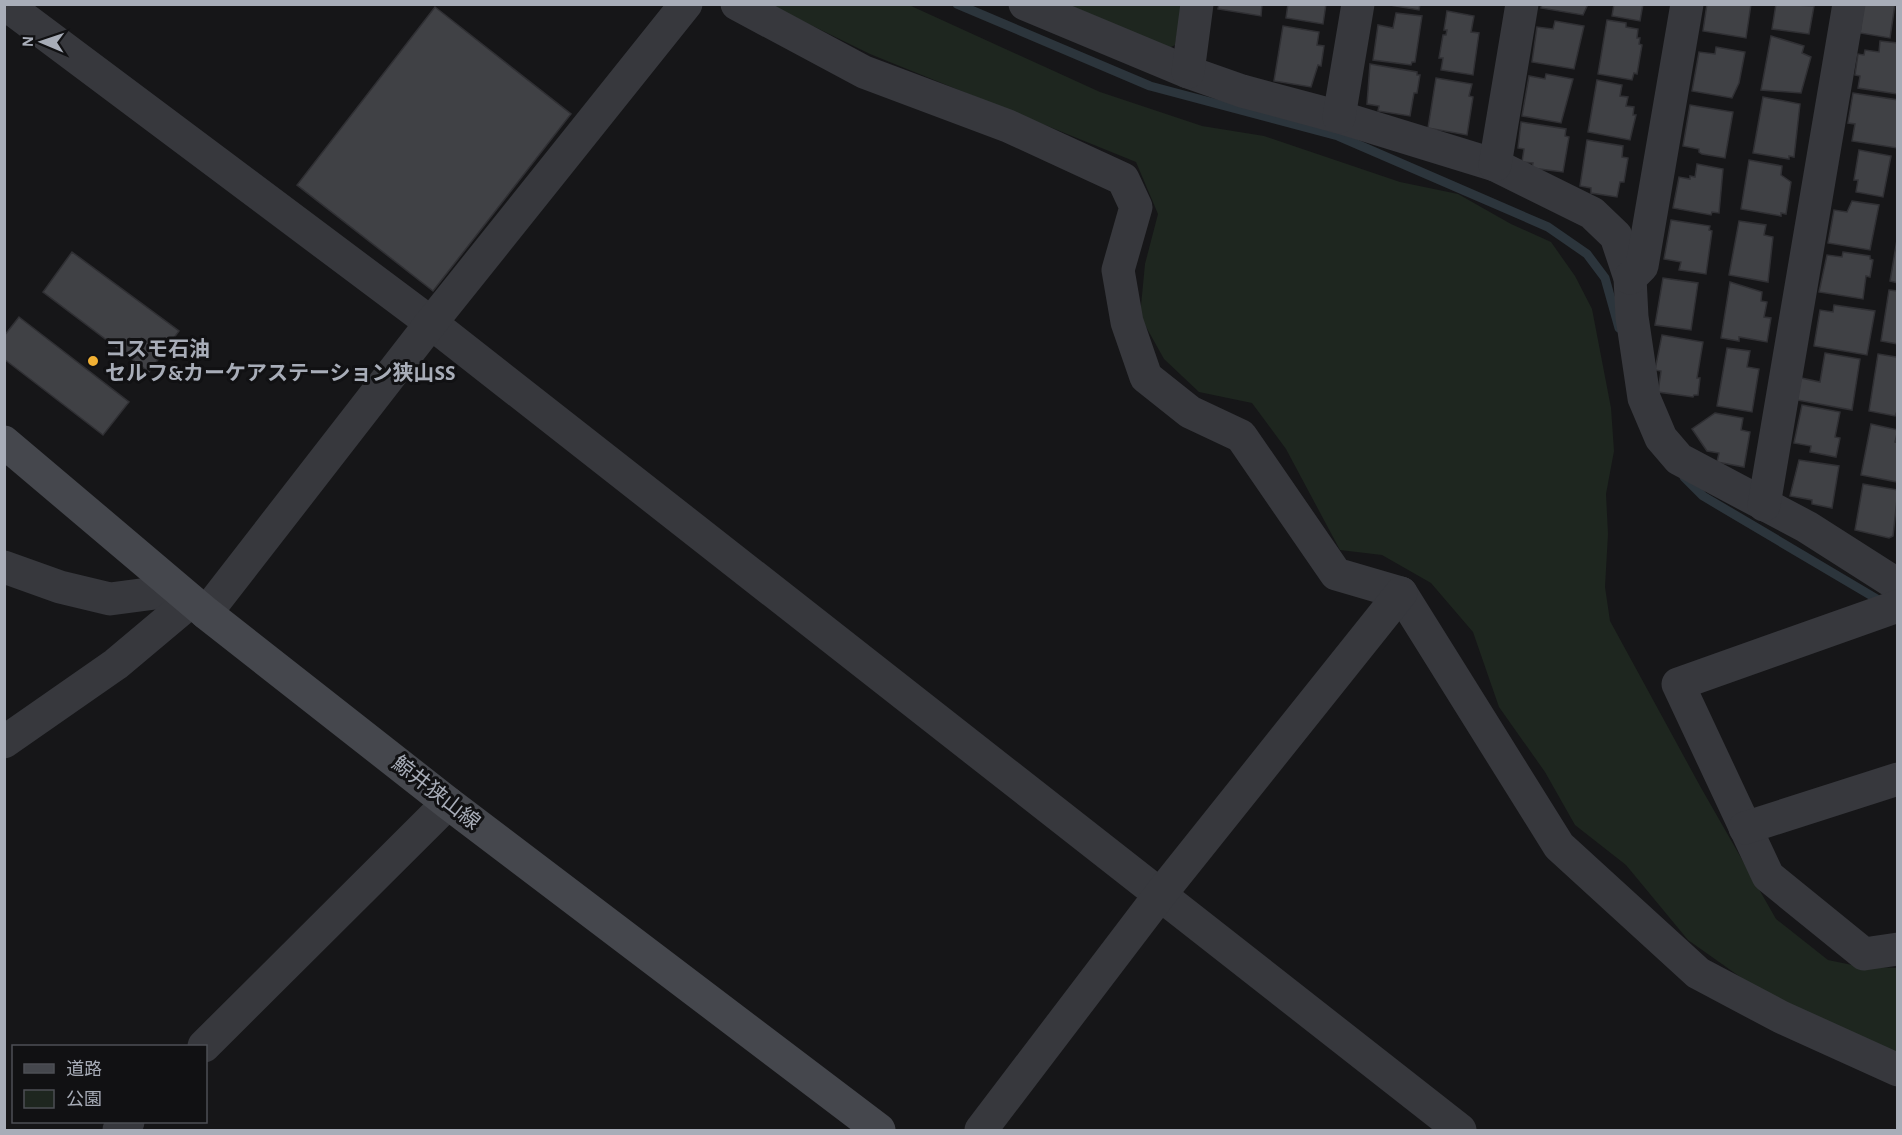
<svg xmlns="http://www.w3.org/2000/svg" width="1902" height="1135" viewBox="0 0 1902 1135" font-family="'Alegreya Sans','Noto Sans JP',sans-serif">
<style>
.green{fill:#1e261f}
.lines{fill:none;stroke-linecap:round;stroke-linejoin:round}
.stream{stroke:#2c353c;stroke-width:9}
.building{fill:#404145;stroke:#303034;stroke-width:1.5}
.street{stroke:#37383d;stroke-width:33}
.secondary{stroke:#45474d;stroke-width:33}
.poi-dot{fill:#f2b134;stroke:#111113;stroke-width:2}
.labels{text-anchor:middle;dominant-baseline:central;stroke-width:6;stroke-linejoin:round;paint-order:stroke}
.poi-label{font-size:21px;font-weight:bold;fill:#a8adb8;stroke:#111113;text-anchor:start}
.street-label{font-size:21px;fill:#a8adb8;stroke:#111113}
</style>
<rect width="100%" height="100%" fill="#161618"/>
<g class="green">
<path d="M770,5H909L1100,92L1202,126L1264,136L1400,182L1458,194L1511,224L1551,242L1575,276L1592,309L1611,408L1614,451L1606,494L1608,534L1605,587L1610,621L1700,786L1776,919L1828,960L1857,966L1897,968V1058L1753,986L1688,940L1626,865L1575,825L1545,772L1499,707L1473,632L1431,583L1382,555L1340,550L1286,449L1252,403L1199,392L1164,359L1140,316L1145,264L1158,214L1136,162L870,54Z"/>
<path d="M1053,5H1182L1175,45L1163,51Z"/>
</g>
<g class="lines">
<g class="stream">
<path d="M957,4L1150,86L1338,136L1548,227L1587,254L1605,278L1619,328"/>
<path d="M1684,477L1703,496L1882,602"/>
</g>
</g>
<g class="building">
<path d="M1219,4H1262L1261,16L1218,9Z"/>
<path d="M1288,4H1326L1323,24L1286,18Z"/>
<path d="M1384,4H1420L1419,10Z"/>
<path d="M1542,4H1588L1583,15L1541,8Z"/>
<path d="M1614,4H1643L1640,21L1612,16Z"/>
<path d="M1707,4H1751L1746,38L1703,31Z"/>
<path d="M1776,4L1814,6L1809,34L1772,29Z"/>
<path d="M1864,4H1895L1890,38L1860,33Z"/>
<path d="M435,7L571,114L433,291L297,185Z"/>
<path d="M1447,11L1474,16L1471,32L1479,33L1473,75L1441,70L1443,58H1439L1443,35H1446L1447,30H1444Z"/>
<path d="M1396,13L1422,16L1415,62H1412L1411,65L1373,60L1378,25L1393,28Z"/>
<path d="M1607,20L1626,23V27L1638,29L1637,38H1640L1639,44L1642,45L1637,74L1634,73L1632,80L1598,74Z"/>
<path d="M1555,21L1584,26L1574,69L1532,62L1537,27L1553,29Z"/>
<path d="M1283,26L1319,32L1317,45L1324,46L1321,66L1318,65L1311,87L1274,81Z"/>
<path d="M1771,36L1804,46L1802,53L1811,57L1801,93L1761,90Z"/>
<path d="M1880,41L1898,43L1897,94L1858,88L1860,76L1855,75L1858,54L1864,55L1865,50L1879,52Z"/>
<path d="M1716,47L1745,52L1739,83L1732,98L1692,91L1699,52L1715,54Z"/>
<path d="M1370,64L1417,72V75H1420L1417,93H1414L1410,116L1378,111L1379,106L1367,104Z"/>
<path d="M1546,74L1573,79L1561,123L1522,116L1529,76L1545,79Z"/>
<path d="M1436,78L1472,84L1469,96L1473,97L1467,135L1428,128Z"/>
<path d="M1597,80L1622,85L1620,96L1628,97L1626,106L1634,107L1633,115H1636L1630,140L1588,132Z"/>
<path d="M1853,93L1898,100L1897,148L1852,141L1855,124L1848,123Z"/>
<path d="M1763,97L1800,104L1794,157L1789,156V159L1753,153Z"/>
<path d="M1690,105L1733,112L1725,158L1702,154L1699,152V149L1683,146Z"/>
<path d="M1521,122L1566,129L1565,136L1569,137L1563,172L1532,168L1533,163L1522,162L1524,149L1518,148Z"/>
<path d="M1587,140L1623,146L1622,157L1628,158L1624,182H1620L1617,197L1591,193V188L1580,186Z"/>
<path d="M1859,150L1891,156L1883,197L1856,192L1858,180H1854Z"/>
<path d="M1749,160L1782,166L1781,175L1791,182L1786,214L1781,213V216L1741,209Z"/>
<path d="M1697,164L1723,169L1719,213L1712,212L1711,215L1673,208L1679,177L1690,179V176L1695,177Z"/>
<path d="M1852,201L1879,205L1870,250L1828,243L1834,210L1847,212Z"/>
<path d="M1671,220L1710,226L1709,230L1712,231L1706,274L1679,270L1681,262L1664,259Z"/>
<path d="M1739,221L1766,225L1764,235L1773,237L1768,282L1729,275Z"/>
<path d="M1898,234V283L1890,281Z"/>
<path d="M72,252L179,331L149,372L43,292Z"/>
<path d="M1843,252L1870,256V259L1873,260L1870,277L1866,276L1863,299L1819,292L1827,255L1842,257Z"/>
<path d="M1663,278L1698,283L1691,330L1655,325Z"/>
<path d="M1730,282L1762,292L1761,301L1767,302L1764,317L1771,318L1767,342L1739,337V341L1721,338Z"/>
<path d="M1889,290L1898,291V344L1881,341Z"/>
<path d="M1834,305L1875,311L1867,355L1814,346L1820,310L1833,312Z"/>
<path d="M19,317L129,402L103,435L4,359V336Z"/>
<path d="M1662,335L1703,342L1697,378H1700L1698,395H1694L1693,397L1658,392L1661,371L1655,370Z"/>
<path d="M1727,348L1750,351L1747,367L1759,369L1752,412L1717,406Z"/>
<path d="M1825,353L1860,359L1852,410L1797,400L1801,378L1820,382Z"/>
<path d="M1878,354L1896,357L1898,360V409L1895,416L1869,411Z"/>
<path d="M1802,405L1840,412L1835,437L1840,438L1836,457L1810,452L1811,446L1794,443Z"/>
<path d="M1715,413L1743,418L1741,430L1750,432L1744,467L1717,462L1719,453L1707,451L1692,429Z"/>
<path d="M1871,424L1898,430L1895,442L1898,443L1897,482L1861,475Z"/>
<path d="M1799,460L1839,466L1832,508L1812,504V500L1790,496Z"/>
<path d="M1863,484L1898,490L1893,536L1889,538L1855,530Z"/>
</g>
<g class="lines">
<g class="street">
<path d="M5,4L431,323L1460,1130"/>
<path d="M737,4L864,72L1008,126L1123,179L1136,207L1118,270L1127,322L1146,377L1190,412L1241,436L1336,574L1401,593L1559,846L1698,973L1781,1017L1898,1070"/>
<path d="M1025,4L1188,72L1242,91L1339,117L1495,165L1592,213L1616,236L1630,278L1632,317L1644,398L1661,438L1679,459L1807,527L1898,585"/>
<path d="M1188,72L1197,4"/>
<path d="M1339,117L1358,4"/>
<path d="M1495,165L1522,4"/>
<path d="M1630,278L1642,266L1687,4"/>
<path d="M1764,505L1849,4"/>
<path d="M4,567L60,587L110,599L178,590"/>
<path d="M1898,606L1678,684L1768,876L1864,954L1898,949"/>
<path d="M206,613L431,323L686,4"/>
<path d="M4,742L116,664L191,601"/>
<path d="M1745,828L1898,779"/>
<path d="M204,1046L448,803"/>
<path d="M119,1130L128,1122"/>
<path d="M981,1130L1159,896L1401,593"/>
</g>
<path class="secondary" d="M4,442L206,613L448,803L879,1130"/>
</g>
<circle class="poi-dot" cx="93" cy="361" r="6"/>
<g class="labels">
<g class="poi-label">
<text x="105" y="349">コスモ石油<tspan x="105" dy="24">セルフ&amp;カーケアステーション狭山SS</tspan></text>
</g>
<g class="street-label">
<text transform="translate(436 793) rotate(38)">鯨井狭山線</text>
</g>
</g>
<rect width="1902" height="1135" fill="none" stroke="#a8adb8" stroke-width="12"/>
<rect x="12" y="1045" width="195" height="78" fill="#111113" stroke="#4d4f55" stroke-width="1.5"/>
<rect x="24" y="1064" width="30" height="9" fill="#45474d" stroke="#4d4f55" stroke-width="1.5"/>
<text x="66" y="1075" font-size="18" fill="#a8adb8">道路</text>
<rect x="24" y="1090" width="30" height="18" fill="#1e261f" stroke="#4d4f55" stroke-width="1.5"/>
<text x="66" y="1105" font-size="18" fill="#a8adb8">公園</text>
<g transform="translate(42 42) rotate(272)" stroke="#111113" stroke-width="4.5" paint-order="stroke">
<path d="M0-4.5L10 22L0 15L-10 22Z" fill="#a8adb8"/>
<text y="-9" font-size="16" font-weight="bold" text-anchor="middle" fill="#a8adb8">N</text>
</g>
</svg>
